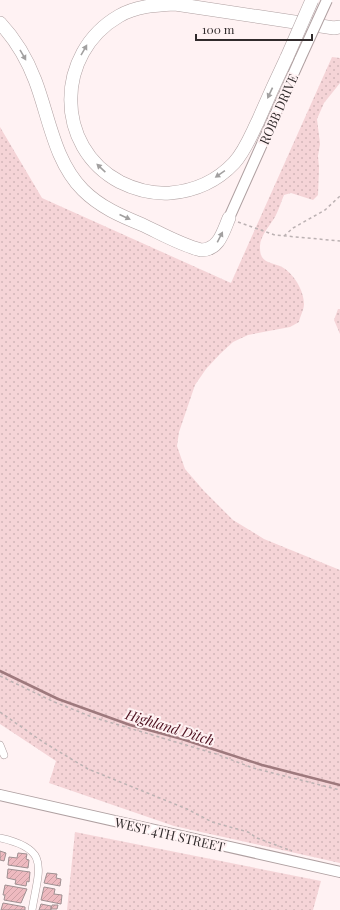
<svg xmlns="http://www.w3.org/2000/svg" width="340" height="910" viewBox="0 0 340 910" font-family="'Playfair Display',serif">
<style>
.grass{fill:url(#grass-dots)}
.lines{fill:none;stroke-linecap:round;stroke-linejoin:round}
.stream{stroke:#9e797d;stroke-width:2.5}
.building{fill:url(#building-hatch);stroke:#9f9092}
.street-casing{stroke:#afa0a1;stroke-width:8}
.secondary-casing{stroke:#afa0a1;stroke-width:12}
.highway-casing{stroke:#afa0a1;stroke-width:14}
.path{stroke:#bcb2b3;stroke-width:1.5;stroke-dasharray:3 3;stroke-linecap:butt}
.street{stroke:#fff;stroke-width:7}
.secondary{stroke:#fff;stroke-width:10}
.highway{stroke:#fff;stroke-width:13}
.secondary-bridge-casing{stroke:#afa0a1;stroke-width:12;stroke-linecap:butt}
.highway-bridge-casing{stroke:#afa0a1;stroke-width:14;stroke-linecap:butt}
.secondary-bridge{stroke:#fff;stroke-width:10}
.highway-bridge{stroke:#fff;stroke-width:13}
.oneway{fill:#a2a0a0}
.labels{text-anchor:middle;dominant-baseline:central;stroke-width:4;stroke-linejoin:round;paint-order:stroke}
.street-label{font-size:13px;fill:#312b2c;stroke:#fff2f3}
.water-label{font-size:14px;font-style:italic;fill:#4e101f;stroke:#fff2f3}
</style>
<defs>
<pattern id="grass-dots" width="8" height="8" patternUnits="userSpaceOnUse"><rect width="8" height="8" fill="#f5d4d7"/><path d="M2 2h.1M6 6h.1" fill="none" stroke="#d2b6b9" stroke-width="1.8" stroke-linecap="round"/></pattern>
<pattern id="building-hatch" width="6" height="6" patternUnits="userSpaceOnUse"><rect width="6" height="6" fill="#eebac0"/><path d="M-1 1l2-2M0 6l6-6M5 7l2-2" fill="none" stroke="#cda0a5"/></pattern>
</defs>
<rect width="100%" height="100%" fill="#fff2f3"/>
<g class="grass">
<path d="M332,57L340,58V83L324,103L317,119L320,144L318,156L319,168L318,195L313,200L291,193L284,195C281,202 279,209 276,215C271,225 259,236 260,248C260,263 270,262 280,266C293,272 304,290 304,304C304,310 300,316 299,322L290,327L248,335L233,342L220,354L206,369L195,385L179,432L177,446L185,469L204,491L233,520L264,539L340,570V863L174,826L49,783L56,761L0,724V127L42,198L231,283Z"/>
<path d="M338,309H340V334L334,320Z"/>
<path d="M75,832L321,881L313,910H67Z"/>
</g>
<g class="lines">
<path class="stream" d="M0,671L58,699L130,725L182,739L262,765L340,785"/>
</g>
<g class="building">
<path d="M0,851L6,853L4,861L0,860Z"/>
<path d="M18,853L27,854L26,859L29,860L28,868L8,865L9,857L17,858Z"/>
<path d="M8,869L30,872L29,882L27,881L26,886L15,884L16,880L7,878Z"/>
<path d="M47,873L57,874L56,878L61,879L60,886L44,883Z"/>
<path d="M5,885L27,889L21,903L4,900L5,895H3Z"/>
<path d="M44,887L55,889L54,894L62,895L61,904L41,900Z"/>
<path d="M3,903L25,907V910H1Z"/>
<path d="M41,904L51,906V910H39Z"/>
<path d="M52,905H58L57,909H51Z"/>
</g>
<g class="lines">
<g class="street-casing">
<g id="street">
<path d="M0,745L4,755"/>
<path d="M0,838C51,849 39,868 32,910"/>
</g>
</g>
<g class="secondary-casing">
<g id="secondary">
<path d="M229,218L300,59"/>
<path d="M0,795L340,872"/>
</g>
</g>
<g class="highway-casing">
<g id="highway">
<path d="M0,23C15,39 27,59 35,80C49,116 54,161 83,190C100,207 121,216 143,225C162,234 181,245 201,250C219,250 223,232 229,218"/>
<path d="M287,57C277,78 267,100 258,121C251,135 245,151 234,163C217,181 194,191 170,193C153,194 136,190 120,182C54,147 55,53 119,16C136,6 156,5 175,4L334,28L340,27"/>
</g>
</g>
<g class="path">
<path d="M238,222L275,235L340,241"/>
<path d="M284,236L293,228L325,210L340,196"/>
<path d="M0,676L52,701L92,717L216,754L253,768L340,790"/>
<path d="M0,712L43,742L88,769L187,809L212,822L248,832L257,838L292,851"/>
</g>
<use href="#street" class="street"/>
<use href="#secondary" class="secondary"/>
<use href="#highway" class="highway"/>
<g class="secondary-bridge-casing">
<path id="secondary-bridge" d="M300,59L327,0"/>
</g>
<g class="highway-bridge-casing">
<path id="highway-bridge" d="M287,57L312,0"/>
</g>
<use href="#secondary-bridge" class="secondary-bridge"/>
<use href="#highway-bridge" class="highway-bridge"/>
</g>
<defs><path id="oneway-solid" d="M-6-.8H1V-3.2L6.5 0L1 3.2V.8H-6Z"/></defs>
<g class="oneway">
<use href="#oneway-solid" transform="translate(84 50) rotate(-60)"/>
<use href="#oneway-solid" transform="translate(23 55) rotate(60)"/>
<use href="#oneway-solid" transform="translate(270 93) rotate(115)"/>
<use href="#oneway-solid" transform="translate(101 168) rotate(-137)"/>
<use href="#oneway-solid" transform="translate(220 174) rotate(145)"/>
<use href="#oneway-solid" transform="translate(125 217) rotate(24)"/>
<use href="#oneway-solid" transform="translate(220 237) rotate(-63)"/>
</g>
<g class="labels">
<g class="street-label">
<text transform="translate(278 109) rotate(-66)">ROBB DRIVE</text>
<text transform="translate(170 834) rotate(13)">WEST 4TH STREET</text>
</g>
<g class="water-label">
<text transform="translate(170 727) rotate(17)">Highland Ditch</text>
</g>
</g>
<path d="M196 34v6h116v-6" fill="none" stroke="#312b2c" stroke-width="2"/>
<text x="202" y="34" font-size="12" fill="#312b2c" stroke="#fff2f3" stroke-width="3" paint-order="stroke">100 m</text>
</svg>
